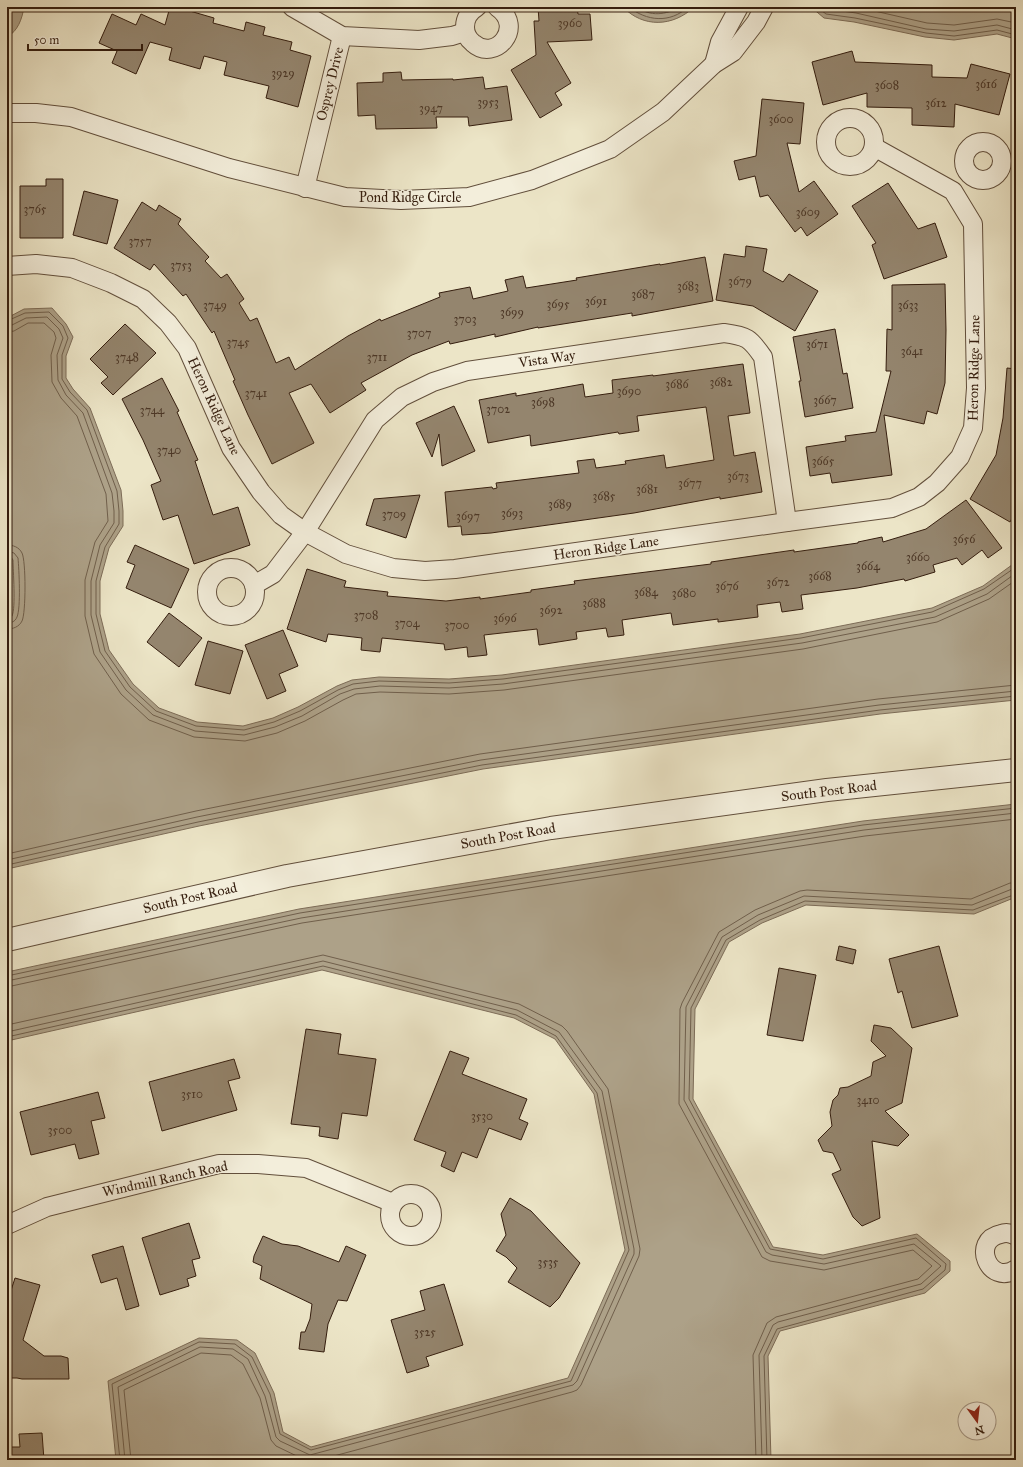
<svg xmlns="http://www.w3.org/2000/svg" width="1023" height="1467" viewBox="0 0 1023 1467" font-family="'IM FELL Great Primer',serif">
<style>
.water{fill:#ada188;stroke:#7d6c57}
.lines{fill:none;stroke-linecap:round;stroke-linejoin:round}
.shore{stroke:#705f4b;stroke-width:1}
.building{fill:#94856e;stroke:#341d0e}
.minor-casing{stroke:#624f3c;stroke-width:20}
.tertiary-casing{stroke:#624f3c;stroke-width:24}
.minor{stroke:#f3eedb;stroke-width:18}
.tertiary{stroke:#f3eedb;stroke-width:22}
.labels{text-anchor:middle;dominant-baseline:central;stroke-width:3;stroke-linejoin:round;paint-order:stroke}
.number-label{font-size:12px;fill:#4c3726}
.street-label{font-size:14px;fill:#341d0e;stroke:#f3eedb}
</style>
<rect width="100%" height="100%" fill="#ece5c7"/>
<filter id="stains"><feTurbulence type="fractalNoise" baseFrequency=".005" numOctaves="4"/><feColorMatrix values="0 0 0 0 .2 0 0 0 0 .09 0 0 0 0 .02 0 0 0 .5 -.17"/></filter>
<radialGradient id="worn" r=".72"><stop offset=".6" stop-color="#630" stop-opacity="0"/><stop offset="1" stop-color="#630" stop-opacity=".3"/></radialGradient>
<g class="water">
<path d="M7,7H24C22,19 18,31 7,37Z"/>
<path d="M623,7H694C673,27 643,28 623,7Z"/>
<path d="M811,7H1016V39L997,34L954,40L925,37L854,22L824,18Z"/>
<path d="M52,308L66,324L73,337L66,356V378L73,389L90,408L121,490L123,511V526L109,548L100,581V614L109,650L133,684L159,708L197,722L243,726L273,718L298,707L337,686L352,680L379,677L449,679L502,675L800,634L932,608L983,586L1016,562V700L880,714L483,769L199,826L7,869V635L10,604L9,557L7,550V318L24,309Z"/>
<path d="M1016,804V897L974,914L806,905L762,923L729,942L695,1009L693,1099L773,1247L823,1255L917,1234L950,1261V1271L925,1293L780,1331L768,1356L771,1460H116L108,1381L199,1338L237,1340L255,1353L274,1393L283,1432L311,1447L568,1378L625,1250L594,1094L555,1039L514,1018L322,970L7,1041V972L299,909L863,821Z"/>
</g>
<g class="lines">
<g class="shore">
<path d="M629,7C646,21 670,24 688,7"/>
<path d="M637,7C650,17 666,15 680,7"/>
<path d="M817,7L826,14L855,18L926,33L954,36L997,30L1016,35"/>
<path d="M825,7L828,9L856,13L926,29L954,31L997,25L1016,30"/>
<path d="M857,7L927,23L954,25L997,19L1016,23"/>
<path d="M7,321L25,313L49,312L63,326L68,338L62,355V379L70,392L87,410L117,491L119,511V524L105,547L96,581V614L105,651L130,687L156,711L196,726L244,730L274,722L300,711L338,690L353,684L379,681L449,683L503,679L801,638L932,612L984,589L1016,567"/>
<path d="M7,326L12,325L26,318L47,317L59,329L63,338L57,355L58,380L66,395L83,413L112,493L114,511V523L100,545L91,581V615L100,652L126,690L153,715L195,731L244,735L275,727L302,716L340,694L354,689L380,686L449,688L503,684L802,643L935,617L987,594L1016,573"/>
<path d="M7,332L14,331L28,323H44L54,332L56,338L51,355L52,382L61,398L77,416L106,494L108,521L95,542L85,580V616L94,654L121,694L149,720L194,737L245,741L277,733L305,721L343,700L356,694L380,692L449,694L504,690L803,649L937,622L989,599L1016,580"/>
<path d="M7,545C13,545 19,547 22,553C26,561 26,613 22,621C19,627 13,629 7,629"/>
<path d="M7,551L14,553L18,558C19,569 21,608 17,617C15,622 11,623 7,623"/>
<path d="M7,556L11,557L13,560C13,570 16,608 12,616C11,618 10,618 7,618"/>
<path d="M7,854L196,811L480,754L878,699L1016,685"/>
<path d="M7,860L197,817L481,760L879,705L1016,691"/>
<path d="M7,865L198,822L482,765L880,710L1016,696"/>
<path d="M7,976L300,913L863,825L1016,808"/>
<path d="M7,981L301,918L864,830L1016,813"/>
<path d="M7,987L302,923L865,836L1016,819"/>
<path d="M7,1025L323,955L519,1004L562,1026L567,1031L608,1089L640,1249L639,1256L581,1385L577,1390L572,1392L319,1460"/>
<path d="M7,1032L323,961L517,1010L559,1032L602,1091L634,1249V1254L577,1381L573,1385L310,1455L280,1441L276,1437L265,1396L248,1359L233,1349L200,1347L118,1387L125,1460"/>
<path d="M7,1037L323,966L516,1015L556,1036L597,1093L629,1250L571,1381L311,1450L280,1434L270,1394L252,1357L235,1344L199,1342L112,1384L120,1460"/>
<path d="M131,1460L124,1390L201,1353L231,1355L243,1364L260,1398L271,1440L276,1446L305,1460"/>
<path d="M756,1460L753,1355L767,1323L776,1317L918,1279L932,1266L913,1250L824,1270L770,1261L762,1257L679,1104L680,1009L682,1003L719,932L755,910L800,891L807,890L971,899L1010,883H1016"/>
<path d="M762,1460L759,1355L773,1325L778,1322L921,1284L941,1266L914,1244L824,1264L772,1255L766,1252L684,1100L686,1007L722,937L758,915L804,896L972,905L1012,889H1016"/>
<path d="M767,1460L764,1356L777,1329L923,1289L945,1270L946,1264L916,1238L823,1259L770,1249L689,1099L691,1008L726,940L760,920L805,901L973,910L1016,894"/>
</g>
</g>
<g class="building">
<path d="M170,7H176L214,18L213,23L244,31L246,22L265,27L263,35L292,42L290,50L311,56L298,107L266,98L269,86L224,75L227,62L204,56L200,69L169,60L172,48L150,42L136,74L112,63L117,51L99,43L112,14L136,25L141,14L165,25Z"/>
<path d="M538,7H577L578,14H590L592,40L547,42L571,83L555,93L562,105L540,118L511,70L536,55L534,21H539Z"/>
<path d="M852,51L855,62L932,65V77L967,78L971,64L1010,74L999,115L955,104L954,127L912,125V108L867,107V93L823,105L812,62Z"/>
<path d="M401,72L402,80L453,79V80L483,77L485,89L507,86L512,120L469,126L468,117H436L437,128L376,129L375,115L358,116L357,83L383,82V73Z"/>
<path d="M762,99L804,103L800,144L787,143L799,192L814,181L838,214L807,236L801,227L795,232L768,195L760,197L755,176L739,180L734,161L756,156Z"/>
<path d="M46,179H63V238H20V186H46Z"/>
<path d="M888,183L918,229L935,223L947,257L884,279L872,245L876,243L852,206Z"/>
<path d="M84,191L118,200L107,244L73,235Z"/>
<path d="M142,202L156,211L159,205L181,219L178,224L209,257L205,261L221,278L227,274L244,299L239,303L250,321L257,318L276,363L289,357L295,370L348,336L380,319L381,321L440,297L439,293L470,287L473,299L508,291L505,280L523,276L526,288L577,280L576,278L660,264V265L705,257L713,301L632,316V313L538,328V327L495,337V334L450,344L449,341L412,355L361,383L366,390L330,413L311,384L289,393L314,443L272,464L248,415L233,381L235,380L214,331L212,333L186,294L183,296L154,264L150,270L114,248Z"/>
<path d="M746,246L767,249L763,271L783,282L789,274L818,291L795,331L753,306L716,300L724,254L745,257Z"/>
<path d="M945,284L946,330L945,383L937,414L927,411L924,424L884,415L892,475L832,483L830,473L810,476L806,447L846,441L845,436L876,432L891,371H886L887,329L892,330V285Z"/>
<path d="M125,324L156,353L113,395L101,383L108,377L90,359Z"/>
<path d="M835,329L843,374L847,373L853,408L805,417L799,381H801L793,337Z"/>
<path d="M743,364L750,413L728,416L734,456L755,452L762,492L720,499V497L634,513L491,533L462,535L461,526L448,527L445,492L492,487L493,489L497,488L496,483L579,473L577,461L594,459L596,468L626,464L625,461L664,455L666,468L714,460L706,407L637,416L639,431L619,434L618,432L531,446L530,435L488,443L479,400L516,393V396L583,384L585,397L613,393L612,380L653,375V376Z"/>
<path d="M1007,368L1016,369V511L1010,522L970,499L996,455L1003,418Z"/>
<path d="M162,378L179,411L177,412L198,460L195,461L213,515L238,507L250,545L194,564L178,515L163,520L151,485L161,481L143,440L122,399Z"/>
<path d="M454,406L475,451L442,466L439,434L432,457L416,423Z"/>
<path d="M420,495L406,538L366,525L374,499Z"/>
<path d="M966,500L1002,548L988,558L982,550L962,565L957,558L933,565L935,572L905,581L904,579L857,588L801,595L803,609L782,612L780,602L757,605L758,617L718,622V619L673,625L671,613L622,620L624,635L608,637L606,628L576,632L577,639L539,645L537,629L484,635L487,655L468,657L467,647L445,650L444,644L382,638L380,652L361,650L362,638L328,634L326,642L287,629L307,569L346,581L344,587L388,592L387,596L446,601L480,597V599L531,592V590L575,584L574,581L711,564V562L794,550V552L858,543V542L882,537L883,542L926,529Z"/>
<path d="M135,545L189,569L171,608L126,588L135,565L127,562Z"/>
<path d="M169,613L202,638L179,667L147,642Z"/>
<path d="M283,630L298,666L279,674L286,691L267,699L245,645Z"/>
<path d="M208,641L243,651L230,694L195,685Z"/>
<path d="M839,946L856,950L853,964L836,960Z"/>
<path d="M939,946L958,1016L912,1028L902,991L898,993L889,959Z"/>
<path d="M779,968L816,975L803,1041L767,1035Z"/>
<path d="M874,1025L891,1028L912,1048L902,1103L885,1111L909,1135L898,1146L872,1141L880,1218L862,1226L853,1217L832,1174L841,1170L833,1153L823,1151L818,1140L832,1126L830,1112L833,1100L838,1095L840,1088L848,1087L871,1076L873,1062L886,1056L871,1041Z"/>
<path d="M306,1029L341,1034L338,1054L376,1059L367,1116L342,1113L338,1139L319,1136L320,1127L291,1124Z"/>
<path d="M450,1051L469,1058L462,1074L527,1099L519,1119L528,1123L521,1140L489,1128L477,1158L462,1152L454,1172L441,1166L446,1152L414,1140Z"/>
<path d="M234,1059L240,1078L228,1081L237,1110L162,1131L149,1082Z"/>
<path d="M98,1092L105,1118L91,1121L99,1154L79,1159L75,1144L31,1155L20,1112Z"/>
<path d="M510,1198L531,1211L580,1263L559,1298L550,1307L508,1282L517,1268L506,1257L496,1251L506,1235L501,1214Z"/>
<path d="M189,1223L200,1258L192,1260L196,1276L187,1279L189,1286L160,1295L142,1238Z"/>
<path d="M263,1236L282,1244L298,1246L339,1262L346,1246L366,1255L347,1301L338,1300L328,1324L324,1352L299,1349L301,1332H305L310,1319L312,1304L260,1279L262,1266L253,1262L254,1256Z"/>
<path d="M123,1246L139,1306L126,1310L117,1278L101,1283L92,1255Z"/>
<path d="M15,1278L40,1285L23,1340L44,1356H61L68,1358L69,1379H22L17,1378H7V1303Z"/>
<path d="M444,1284L463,1345L426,1357L429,1366L407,1373L391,1320L425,1310L420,1291Z"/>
<path d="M42,1433L44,1460H7V1447H20L19,1434Z"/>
</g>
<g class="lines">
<g class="minor-casing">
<g id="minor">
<path d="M292,7L342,36L419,40L452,36L465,32"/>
<path d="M477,7C470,11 465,18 465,27C465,34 468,39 473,43C495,63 526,27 497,7"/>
<path d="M714,64L720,42L739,7"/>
<path d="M7,113H36L71,117L229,168L345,197L401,200L469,197L532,180L610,149L663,112L714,64L733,52L756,22L764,7"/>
<circle cx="850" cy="142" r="24"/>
<circle cx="983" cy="161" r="19"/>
<path d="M305,188L342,36"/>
<path d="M7,266L36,264L72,268L111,283L143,299L168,323L187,348L231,448L261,492L281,515L305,532L346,554L393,568L425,571L455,569L787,522L892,508L919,497L937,483L960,457L973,428L976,388L973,224L953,191L874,147"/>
<circle cx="231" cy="592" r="24"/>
<path d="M254,585L273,574L305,532L375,420L402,397L433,382L467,371L724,333C747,336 750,338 763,357L787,522"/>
<circle cx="411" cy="1215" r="21"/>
<path d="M7,1225L47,1207L219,1164H258L306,1168L393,1203"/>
<path d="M1016,1236C1011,1233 1006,1232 1001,1234C970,1240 989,1287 1016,1269"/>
</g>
</g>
<g class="tertiary-casing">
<path id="tertiary" d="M7,940L287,876L551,828L827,790L1016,770"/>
</g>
<use href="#minor" class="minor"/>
<use href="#tertiary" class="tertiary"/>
</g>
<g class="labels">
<g class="number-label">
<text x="570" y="23">3960</text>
<text x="283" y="73">3929</text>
<text x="986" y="84">3616</text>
<text x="887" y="85">3608</text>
<text x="488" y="102">3953</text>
<text x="936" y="103">3612</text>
<text x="431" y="108">3947</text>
<text x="781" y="119">3600</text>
<text x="35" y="209">3765</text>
<text x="808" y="212">3609</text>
<text x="140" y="241">3757</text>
<text x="181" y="265">3753</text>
<text x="740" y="281">3679</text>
<text x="688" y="286">3683</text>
<text x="643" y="294">3687</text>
<text x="596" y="301">3691</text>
<text x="558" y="304">3695</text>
<text x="215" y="305">3749</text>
<text x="908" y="305">3633</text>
<text x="512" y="312">3699</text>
<text x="465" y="319">3703</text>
<text x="419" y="333">3707</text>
<text x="238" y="342">3745</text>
<text x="817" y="344">3671</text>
<text x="912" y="351">3641</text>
<text x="127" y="357">3748</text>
<text x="377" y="357">3711</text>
<text x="721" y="382">3682</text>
<text x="677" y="384">3686</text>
<text x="629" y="391">3690</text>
<text x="256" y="393">3741</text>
<text x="825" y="400">3667</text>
<text x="543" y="402">3698</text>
<text x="498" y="409">3702</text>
<text x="152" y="410">3744</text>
<text x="169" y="450">3740</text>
<text x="823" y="461">3665</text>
<text x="738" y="476">3673</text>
<text x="690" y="483">3677</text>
<text x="647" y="489">3681</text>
<text x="604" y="496">3685</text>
<text x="560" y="504">3689</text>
<text x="512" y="513">3693</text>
<text x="394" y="514">3709</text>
<text x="468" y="516">3697</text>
<text x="964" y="539">3656</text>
<text x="918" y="557">3660</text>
<text x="868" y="566">3664</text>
<text x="820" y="576">3668</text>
<text x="778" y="582">3672</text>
<text x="727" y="586">3676</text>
<text x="646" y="592">3684</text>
<text x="684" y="593">3680</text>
<text x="594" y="603">3688</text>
<text x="551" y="610">3692</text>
<text x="366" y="615">3708</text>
<text x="505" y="618">3696</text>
<text x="407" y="623">3704</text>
<text x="457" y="625">3700</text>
<text x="192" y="1094">3510</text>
<text x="868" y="1100">3410</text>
<text x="482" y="1116">3530</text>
<text x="60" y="1130">3500</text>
<text x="548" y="1262">3535</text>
<text x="425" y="1332">3525</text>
</g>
<g class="street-label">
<text transform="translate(330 84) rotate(-76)">Osprey Drive</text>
<text x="410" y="197">Pond Ridge Circle</text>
<text transform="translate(547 359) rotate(-8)">Vista Way</text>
<text transform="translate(974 368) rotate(-89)">Heron Ridge Lane</text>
<text transform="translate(214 406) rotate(65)">Heron Ridge Lane</text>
<text transform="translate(606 548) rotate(-8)">Heron Ridge Lane</text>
<text transform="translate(829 791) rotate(-7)">South Post Road</text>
<text transform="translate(508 836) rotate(-10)">South Post Road</text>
<text transform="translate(190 898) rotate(-13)">South Post Road</text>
<text transform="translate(165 1179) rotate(-12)">Windmill Ranch Road</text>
</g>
</g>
<rect width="1023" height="1467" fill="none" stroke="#ece5c7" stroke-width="24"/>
<rect x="8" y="8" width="1007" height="1451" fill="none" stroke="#341d0e" stroke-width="2"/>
<rect x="12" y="12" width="999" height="1443" fill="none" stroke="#341d0e"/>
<g transform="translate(977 1421) rotate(165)"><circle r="19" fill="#f3eedb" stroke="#a79a89"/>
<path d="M0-3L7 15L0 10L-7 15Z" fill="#8f2418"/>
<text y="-6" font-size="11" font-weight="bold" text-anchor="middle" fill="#341d0e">N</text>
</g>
<path d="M28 44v6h114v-6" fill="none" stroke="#341d0e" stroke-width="2"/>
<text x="34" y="44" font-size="12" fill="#341d0e" stroke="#f3eedb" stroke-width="3" paint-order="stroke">50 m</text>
<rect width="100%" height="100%" filter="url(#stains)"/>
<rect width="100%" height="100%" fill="url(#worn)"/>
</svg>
